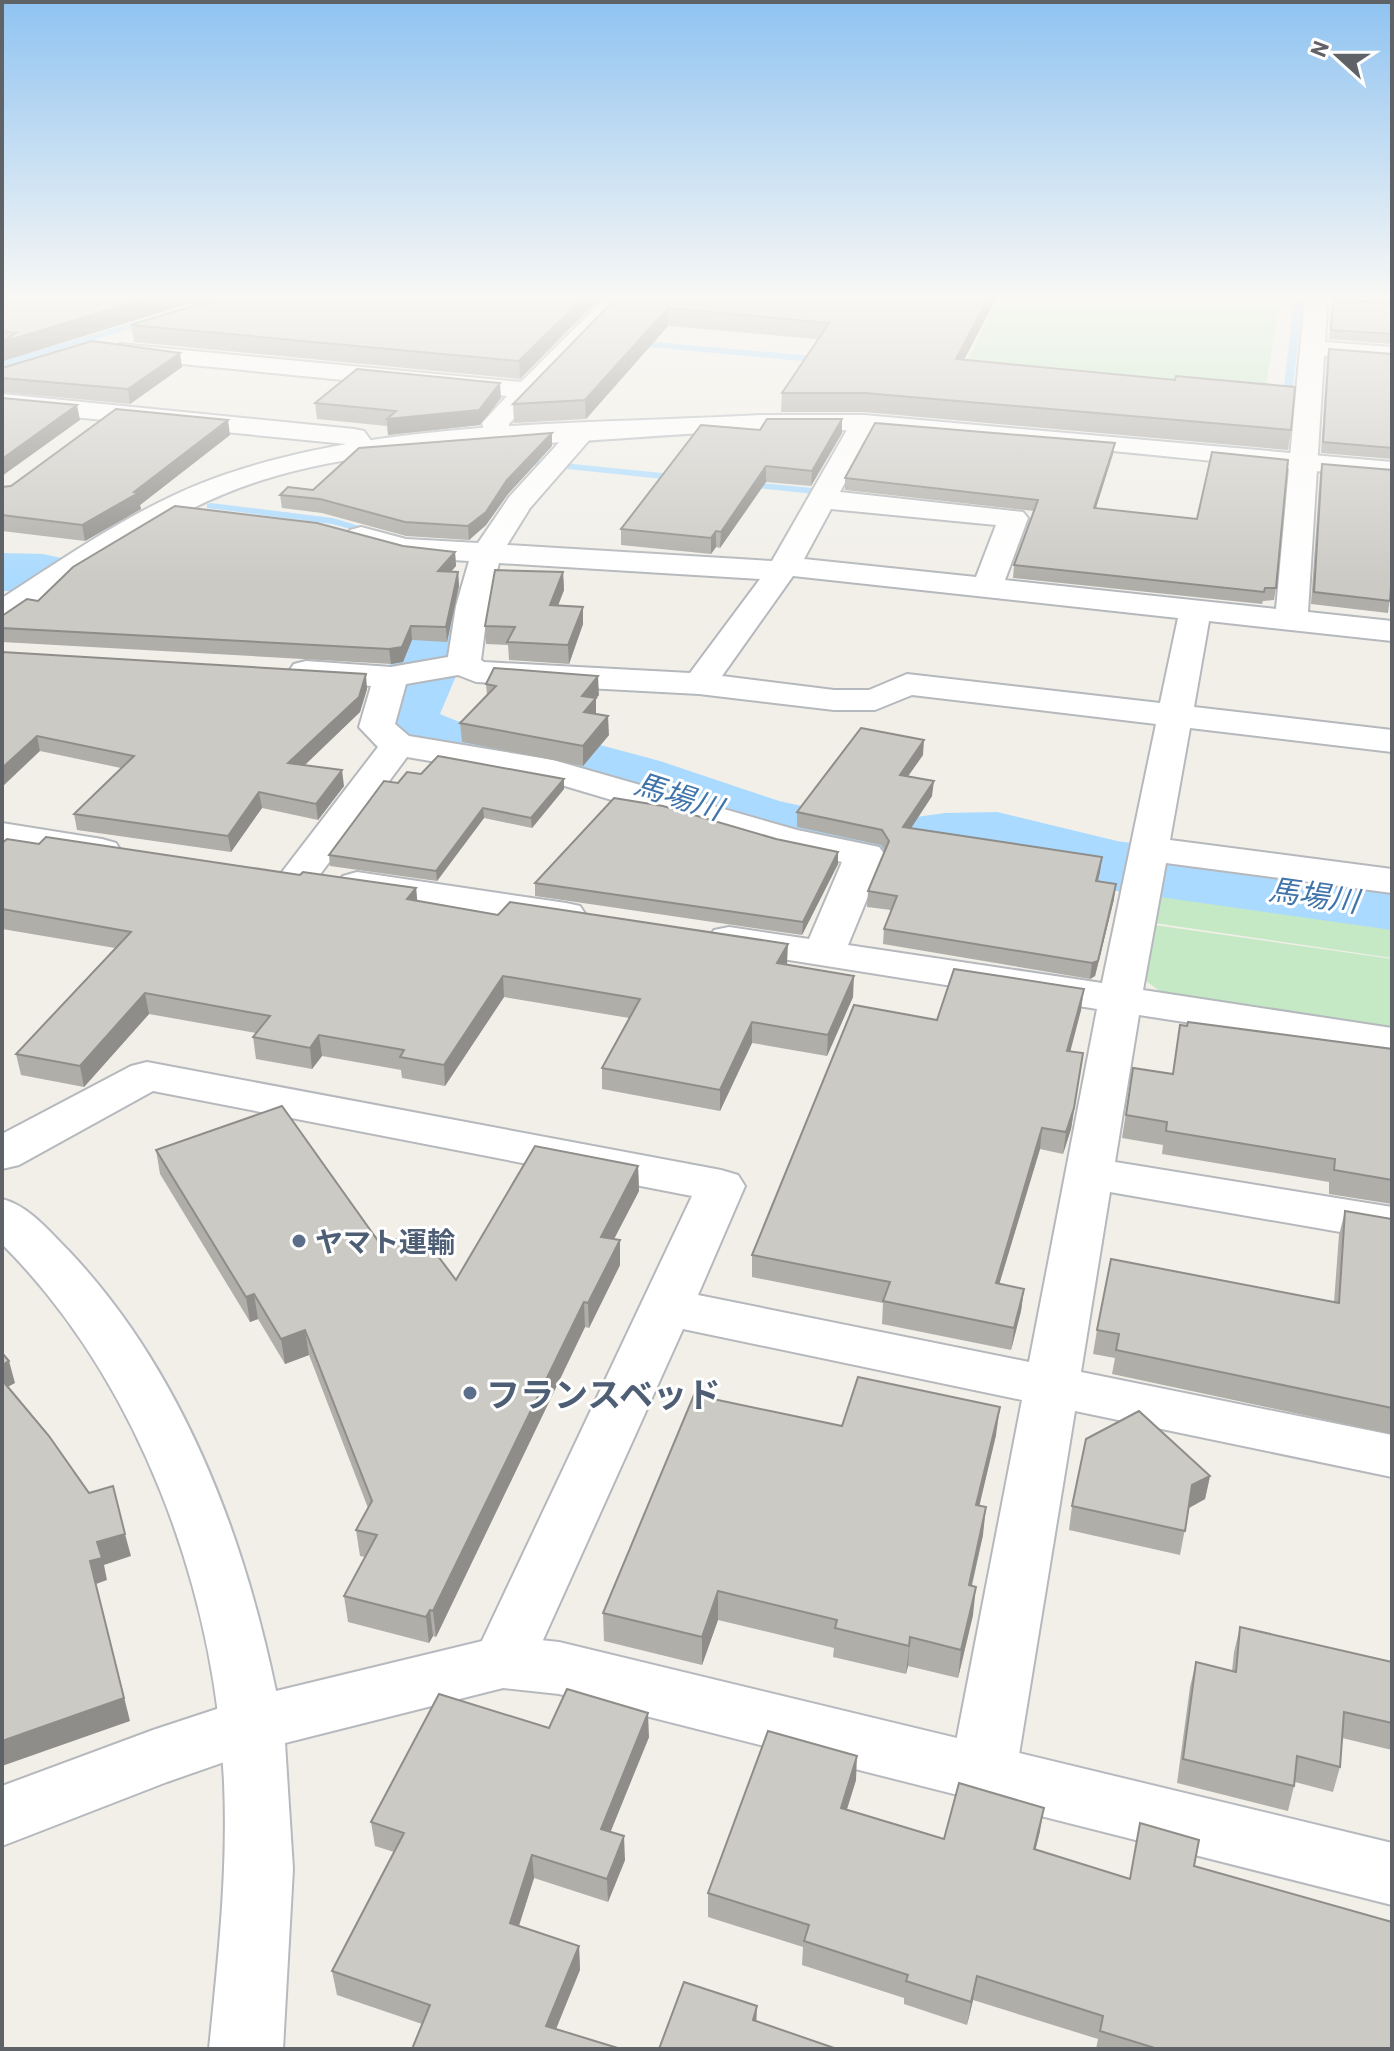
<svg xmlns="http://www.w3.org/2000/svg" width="1394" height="2051" viewBox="0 0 1394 2051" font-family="Barlow,'Noto Sans JP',sans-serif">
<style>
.green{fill:#c5e8c5}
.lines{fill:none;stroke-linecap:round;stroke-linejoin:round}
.stream{fill:#aadaff;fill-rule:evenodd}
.river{fill:#aadaff;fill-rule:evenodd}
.street-casing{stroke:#b5b8bc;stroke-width:4}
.secondary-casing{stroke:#b6babf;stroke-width:4}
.street{fill:#fff;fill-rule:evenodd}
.secondary{fill:#fff;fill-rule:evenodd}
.wall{fill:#afaea9}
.shaded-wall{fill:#8f8d8a}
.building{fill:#cccac5;stroke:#8f8d8a;stroke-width:2}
.service-dot{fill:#5c6f8a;stroke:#fff;stroke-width:3}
.labels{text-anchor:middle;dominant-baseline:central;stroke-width:6;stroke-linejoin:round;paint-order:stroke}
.service-label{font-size:28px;font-weight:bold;fill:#4e5e75;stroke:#fff;text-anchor:start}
.water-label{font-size:30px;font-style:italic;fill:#4174aa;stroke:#fff}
.near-service-label{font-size:34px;font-weight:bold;fill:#4e5e75;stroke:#fff;text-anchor:start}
</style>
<rect width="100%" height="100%" fill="#f1efe8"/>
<g class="green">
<path d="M1001,295H1281L1265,391L965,364Z"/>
<path d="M1161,888L1392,918V958L1154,923Z"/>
<path d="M1154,925L1392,959V1029L1164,994L1143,979Z"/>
</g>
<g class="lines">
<g class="stream">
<path d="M1295,295H1303L1292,395L1277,401L1272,398L1283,393Z"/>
<path d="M203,302L207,305L206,307L2,367V361Z"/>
<path d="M631,340L824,357L829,360L824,363L628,345V341Z"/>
<path d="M514,458L682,475L687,478L682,481L510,463V459Z"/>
<path d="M741,481L833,490L838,493L833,496L737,486V482Z"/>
<path d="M211,503L333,518L382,533L377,536L332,524L207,508V504Z"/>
</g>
<g class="river">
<path d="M2,553L43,554L66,559L75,573L66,587L43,592L2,591Z"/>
<path d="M311,594L387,598L438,610L464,644L458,671L440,714L457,721L589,742L660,761L779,801L825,811L895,820L945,813L997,812L1117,841L1392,880V930L1117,891L996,860L945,861L895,868L825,859L731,838L557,780L420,758L390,748L366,715L388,671L395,645L387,638L311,634L287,628L277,614L287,600Z"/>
</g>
<g class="street-casing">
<g id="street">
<path d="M608,295H632L509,424L510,435L507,441H487L482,423L507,396L120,358L108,351L120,344L521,382Z"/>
<path d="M1305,295L1392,296V310L1327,305L1325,342L1392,347V361L1324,356L1308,612L1392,621V641L1209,621L1194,707L1392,730V752L1190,728L1170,840L1392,869V893L1166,863L1143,990L1392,1028V1054L1139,1015L1115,1162L1392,1207V1241L1110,1192L1081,1372L1392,1435V1477L1075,1411L1016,1773L1006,1793L983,1802L960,1793L950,1773L1022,1400L683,1329L525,1680L503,1688L481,1680L472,1662L692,1196L153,1091L19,1165L2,1169V1134L131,1066L147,1062L721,1170L738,1175L745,1186L698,1295L1029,1362L1097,1009L714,948L708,939L714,930L729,927L809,939L842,862L777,849L548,781L407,757L313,884L299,888L285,884L279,876L378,747L359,727L371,686L294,678L289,671L294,664L306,661L391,667L448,657L456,606L469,561L405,557L350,542L346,536L350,530L361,527L406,539L478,543L510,496L576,424H594L598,430L530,508L507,545L772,561L851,423L855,417H873L877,423L840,492L1023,512L1028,518L1005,580L1276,609ZM831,509L996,525L976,577L804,559ZM499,563L760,579L690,673L484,662L481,660L488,606ZM793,576L1178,618L1160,703L907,674L869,690H834L722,676ZM458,675L476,682L699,694L834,710H875L912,695L1156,724L1102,983L848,945L885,855L879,847L797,830L553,760L409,736L395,724L406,684Z"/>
<path d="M2,394L354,429L364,431L377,449L373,455C359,458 354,455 346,444L2,410Z"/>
<path d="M2,823L102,839L116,843L121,851L116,859L102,863L2,847Z"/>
<path d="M357,872L566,903L580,906L586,915L580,924L566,927L343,892L337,884L343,876Z"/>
<path d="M250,1698L273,1707L282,1726L273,1745L167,1782L2,1846V1786L153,1730Z"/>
</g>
</g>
<g class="secondary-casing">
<g id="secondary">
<path d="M761,415H864L1392,462V478C1217,463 1041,441 866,431C766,426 665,436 566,442C467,447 365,449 269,478C175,506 94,566 13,619L2,622V598C66,557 131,511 202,483C368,418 583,425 761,415Z"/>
<path d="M2,1199C29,1206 48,1230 68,1250C181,1369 243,1532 276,1691L503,1636L559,1642L1392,1843V1905L559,1694L503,1688L285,1743L293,1869L283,2049H209C218,1960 228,1872 224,1782C215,1590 139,1381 2,1244Z"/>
</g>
</g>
<use href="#street" class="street"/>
<use href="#secondary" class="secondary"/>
</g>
<g class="wall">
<path d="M2,295H217L3,361L2,355Z"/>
<path d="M603,295L520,379L134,342L131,325Z"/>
<path d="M619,295H998L964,360L1291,430L1288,450L864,412H781L782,393L818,339L668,326L586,419L514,423L513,404Z"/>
<path d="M1333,299L1392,303V344L1329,339Z"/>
<path d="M1329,349L1392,354V459L1321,453L1327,359Z"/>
<path d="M182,367L130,404L2,392V368Z"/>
<path d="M501,398L480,425L388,435L387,426L317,419L315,403Z"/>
<path d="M760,430L842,433L811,486L766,482L720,548L716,547L711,554L621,545V529Z"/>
<path d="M230,435L140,505L141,509L85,541L2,531V487Z"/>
<path d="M552,446L508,494L486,525L469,540L406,536L322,513L282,508L280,495L313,490Z"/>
<path d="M1113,454L1096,508L1276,588L1274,600L1263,601L1262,604L1013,578L1014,565L1034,511L845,490V478Z"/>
<path d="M1322,464L1392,470V584L1388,613L1311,604L1320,474Z"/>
<path d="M403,546L455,552L456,566L451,571L458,572L459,586L447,642L412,640L403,662L391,664L2,642V616L38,601Z"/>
<path d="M563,572L564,590L558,606L583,607V624L569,664L509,660L508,645L486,644L485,626Z"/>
<path d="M2,652L367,689L360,712L304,766L344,786L318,820L262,808L231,852L77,830L74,814L121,768L40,751Z"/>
<path d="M486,684L599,695L596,698V714L609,735L583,766L462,742L460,723L487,695Z"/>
<path d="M923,755L908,776L932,796L911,828L1102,857L1098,881L1114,899L1095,976L1090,979L883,944L884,929L891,910L867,907L868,891L885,851L881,845L797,827V812Z"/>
<path d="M421,774L564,779V789L532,828L484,818L437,881L330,866L329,855L398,783Z"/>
<path d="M2,843L39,844L300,875L416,888L417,901L787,965L853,997L827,1056L752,1043L720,1111L602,1089V1068L629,1018L504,997L445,1086L402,1078L401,1070L322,1056L312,1069L256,1059L253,1037L256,1033L149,1014L84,1087L21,1075L16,1054L115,948L2,929Z"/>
<path d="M838,864L802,935L535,896V883Z"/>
<path d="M1081,1010L1070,1051L1080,1074L1071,1129L1063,1154L1040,1149L999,1284L1024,1289L1021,1311L1011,1350L882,1324L883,1303L752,1277V1255L937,1020Z"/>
<path d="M1392,1049V1204L1329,1194V1182L1162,1154L1163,1145L1122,1138L1133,1068L1173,1074Z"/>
<path d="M156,1150L381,1245L456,1280L638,1166L639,1191L614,1239L620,1265L589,1328L585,1327L436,1637L433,1636L429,1643L348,1622L344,1596L365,1557L360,1556L356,1530L368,1508L309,1355L285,1364L258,1319L250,1322L160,1174Z"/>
<path d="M1345,1211L1392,1219V1434L1112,1374L1115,1358L1093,1354L1097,1330L1334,1302L1339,1235Z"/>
<path d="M842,1426L996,1435L979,1505L983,1535L972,1586L973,1615L958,1678L908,1666L906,1674L833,1657L834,1648L718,1620L702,1665L604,1641L603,1613Z"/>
<path d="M1210,1476L1205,1499L1189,1508L1180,1555L1069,1530L1072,1506Z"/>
<path d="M1240,1627L1392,1662V1750L1342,1738L1340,1767L1333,1792L1295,1782L1288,1811L1177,1783L1190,1687L1196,1662L1232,1671L1234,1652Z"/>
<path d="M549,1728L649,1737L610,1832L625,1860L608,1902L534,1878L519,1926L579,1946L580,1970L422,2024L337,1995L332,1971L394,1852L375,1846L371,1822Z"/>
<path d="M856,1780L847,1809L944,1839L1040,1831L1035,1850L1129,1878L1194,1866L1392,2049H1096L1098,2039L973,2000L967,2025L904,2004V1998L802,1965L803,1947L708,1917V1893Z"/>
</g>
<g class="shaded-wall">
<path d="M158,295H217L3,361L2,342Z"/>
<path d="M586,295H603L520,379L519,361Z"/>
<path d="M990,295H998L955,377L956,359Z"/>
<path d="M668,308V326L586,419L585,400Z"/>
<path d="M180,353L182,367L130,404L128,389Z"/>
<path d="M500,383L501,398L480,425L388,435L387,419Z"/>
<path d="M77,405L80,420L2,476V459Z"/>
<path d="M842,419V433L811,486L812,471Z"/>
<path d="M228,420L230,435L140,505L141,509L85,541L82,525L134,492Z"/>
<path d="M552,433V446L508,494L486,525L469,540L468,526L507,480Z"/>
<path d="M1115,443L1113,454L1092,520L1094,508Z"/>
<path d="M766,466V482L720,548L721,532Z"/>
<path d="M716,531V547L711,554V538Z"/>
<path d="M455,552L456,566L439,585L438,571Z"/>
<path d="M458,572L459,586L447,642L446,627Z"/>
<path d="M563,572L564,590L551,623L550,605Z"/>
<path d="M583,607V624L569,664L568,645Z"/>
<path d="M411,626L412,640L403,662L391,664L389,649Z"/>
<path d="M366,674L367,689L360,712L290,779L288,763Z"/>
<path d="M598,676L599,695L596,698V717L584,713L582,696Z"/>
<path d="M608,716L609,735L583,766V746Z"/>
<path d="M37,736L40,751L2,787V768Z"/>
<path d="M924,740L923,755L899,789L900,775Z"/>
<path d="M342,770L344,786L318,820L316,804Z"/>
<path d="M564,779V789L532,828L531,818Z"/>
<path d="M934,781L932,796L902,842L903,827Z"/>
<path d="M259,792L262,808L231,852L228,836Z"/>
<path d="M483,808L484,818L437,881L436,871Z"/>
<path d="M838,852V864L802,935L803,922Z"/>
<path d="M1102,857L1100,872L1094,896L1096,881Z"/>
<path d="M1116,884L1114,899L1095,976L1090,979L1092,963Z"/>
<path d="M416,888L418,908L407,899Z"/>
<path d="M788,944L787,964L777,963Z"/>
<path d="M503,976L504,997L445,1086L444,1065Z"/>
<path d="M854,976L853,997L827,1056L828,1035Z"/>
<path d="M1084,989L1081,1010L1065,1072L1067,1051Z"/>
<path d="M145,993L149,1014L84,1087L80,1066Z"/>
<path d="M752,1022V1043L720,1111V1090Z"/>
<path d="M319,1035L322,1056L312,1069L310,1048Z"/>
<path d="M1083,1053L1071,1129L1063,1154L1066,1132Z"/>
<path d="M1042,1128L1040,1149L993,1305L996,1283Z"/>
<path d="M638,1166L639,1191L602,1262L601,1237Z"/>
<path d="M620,1240V1265L589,1328L588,1303Z"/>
<path d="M1024,1289L1021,1311L1011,1350L1014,1328Z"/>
<path d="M254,1294L258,1319L250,1322L246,1297Z"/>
<path d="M584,1302L585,1327L436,1637L433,1611Z"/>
<path d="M305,1330L309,1355L285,1364L281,1339Z"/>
<path d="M9,1361L15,1383L2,1390V1365Z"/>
<path d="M1000,1407L996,1435L973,1533L976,1505Z"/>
<path d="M1210,1476L1205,1499L1187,1509L1192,1485Z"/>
<path d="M986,1507L983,1535L965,1613L969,1585Z"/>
<path d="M125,1534L131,1556L104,1565L107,1580L96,1584L130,1721L2,1766V1741L90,1561L97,1542Z"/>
<path d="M976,1587L973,1615L958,1678L961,1650Z"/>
<path d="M718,1591V1620L702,1665V1637Z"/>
<path d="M430,1610L433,1636L429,1643L426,1617Z"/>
<path d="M910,1637L908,1666L906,1674L909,1646Z"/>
<path d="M648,1713L649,1737L602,1853L601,1829Z"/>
<path d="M857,1756L856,1780L840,1831L841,1808Z"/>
<path d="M1044,1808L1040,1831L1030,1873L1034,1849Z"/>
<path d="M624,1836L625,1860L608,1902L607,1879Z"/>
<path d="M532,1855L534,1878L512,1947L510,1923Z"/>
<path d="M579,1946L580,1970L548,2049L546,2026Z"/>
<path d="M977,1976L973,2000L967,2025L971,2002Z"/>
<path d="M757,2006L756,2030L753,2020Z"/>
</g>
<g class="building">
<path d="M2,295H158L2,342L16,333L2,331Z"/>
<path d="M228,295H586L519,361L131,325Z"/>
<path d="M619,295H990L956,359L1175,380L1176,376L1295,387L1291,430L865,393H782L829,323L668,308L585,400L513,404Z"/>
<path d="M1333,299L1392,303V334L1331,330Z"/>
<path d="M92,341L180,353L128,389L2,378V368Z"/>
<path d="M1329,349L1392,354V448L1323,442Z"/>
<path d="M357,369L500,383L479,410L387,419L396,411L315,403Z"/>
<path d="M2,398L77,405L2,459Z"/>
<path d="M116,409L228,420L134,492L138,493L82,525L2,515V487L11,486Z"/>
<path d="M767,419H842L812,471L766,466L721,532L716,531L711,538L621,529L701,425L760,430Z"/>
<path d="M875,423L1115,443L1094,508L1197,519L1212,452L1288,460L1276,588H1265L1264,592L1014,565L1038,500L845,478Z"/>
<path d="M552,433L507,480L486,512L468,526L405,522L320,499L280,495L288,487L313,490L359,448Z"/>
<path d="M1322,464L1392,470V573L1390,601L1314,592Z"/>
<path d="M175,506L317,523L403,546L455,552L438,571L458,572L446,627L411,626L402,647L389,649L2,628V616L27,599L38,601L73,567Z"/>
<path d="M495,570L563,572L550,605L583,607L568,645L507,642L515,627L485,626Z"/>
<path d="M2,652L366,674L359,697L288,763L342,770L316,804L259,792L228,836L74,814L134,756L37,736L2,768Z"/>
<path d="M494,668L598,676L582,696L596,698L584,712L608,716L583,746L460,723L496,686L486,684Z"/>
<path d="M861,728L924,740L900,775L934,781L903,827L1102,857L1096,881L1116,884L1098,961L1092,963L884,929L897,896L868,891L889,841L882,830L797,812Z"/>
<path d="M438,756L564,779L531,818L483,808L436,871L329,855L384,781L398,783L407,772L421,774Z"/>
<path d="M614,798L663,806L776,839L838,852L803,922L535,883Z"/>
<path d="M46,837L300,875L303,872L416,888L407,899L498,915L510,902L788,944L777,963L854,976L828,1035L752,1022L720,1090L602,1068L640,999L503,976L444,1065L400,1057L404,1050L319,1035L310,1048L253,1037L270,1016L145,993L80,1066L16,1054L131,932L2,909V843L7,839L39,844Z"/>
<path d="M954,969L1084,989L1067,1051L1083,1053L1074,1108L1066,1132L1042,1128L996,1283L1024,1289L1014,1328L883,1301L890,1282L752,1255L854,1005L937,1020Z"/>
<path d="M1188,1022L1392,1049V1180L1334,1170L1335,1159L1166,1131L1167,1122L1126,1115L1133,1068L1173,1074L1180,1025L1187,1026Z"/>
<path d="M282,1106L381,1245L419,1231L456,1280L535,1146L638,1166L601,1237L620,1240L588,1303L584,1302L433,1611L430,1610L426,1617L344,1596L377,1535L356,1530L372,1501L305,1330L281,1339L254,1294L246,1297L156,1150Z"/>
<path d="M1345,1211L1392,1219V1408L1116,1350L1119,1334L1097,1330L1111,1259L1339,1303Z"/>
<path d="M2,1353L9,1361L2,1365Z"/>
<path d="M858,1377L1000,1407L976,1505L986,1507L969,1585L976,1587L961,1650L910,1637L909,1646L835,1628L837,1620L718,1591L702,1637L603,1613L694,1395L842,1426Z"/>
<path d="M2,1380L49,1436L89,1493L113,1486L125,1534L97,1542L102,1558L90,1561L124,1698L2,1741Z"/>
<path d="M1139,1411L1210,1476L1192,1485L1185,1531L1072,1506L1086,1439Z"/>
<path d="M1240,1627L1392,1662V1723L1344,1712L1340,1767L1297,1756L1294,1786L1183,1759L1196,1662L1236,1672Z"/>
<path d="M567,1689L648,1713L601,1829L624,1836L607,1879L532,1855L510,1923L579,1946L546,2026L621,2049H412L430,2005L332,1971L404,1833L371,1822L439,1694L549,1728Z"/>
<path d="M768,1731L857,1756L841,1808L944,1839L959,1783L1044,1808L1034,1849L1130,1879L1140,1823L1199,1840L1194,1866L1392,1922V2049H1158L1100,2031L1103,2016L977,1976L971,2002L906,1981L908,1975L804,1941L809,1925L708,1893Z"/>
<path d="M684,1982L757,2006L753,2020L837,2049H659Z"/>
</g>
<linearGradient id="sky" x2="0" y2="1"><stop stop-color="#8fc3f1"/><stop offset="0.51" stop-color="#f9f8f5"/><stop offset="1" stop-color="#f9f8f5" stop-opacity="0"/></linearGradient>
<rect width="1394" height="582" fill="url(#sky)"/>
<g class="service-dot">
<circle cx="299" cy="1241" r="8"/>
<circle cx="470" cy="1393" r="8"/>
</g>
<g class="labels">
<g class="service-label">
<text x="315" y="1241">ヤマト運輸</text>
</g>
<g class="water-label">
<text transform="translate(679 795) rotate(18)">馬場川</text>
<text transform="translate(1314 894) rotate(8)">馬場川</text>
</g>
<g class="near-service-label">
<text x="486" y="1393">フランスベッド</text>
</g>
</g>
<rect width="1394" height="2051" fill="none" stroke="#5f6368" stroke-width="8"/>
<g transform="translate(1338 56) rotate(291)" stroke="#ffffff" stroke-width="6" paint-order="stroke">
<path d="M0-6L14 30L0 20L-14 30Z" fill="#5f6368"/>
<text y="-12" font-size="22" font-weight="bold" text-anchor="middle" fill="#5f6368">N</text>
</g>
</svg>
